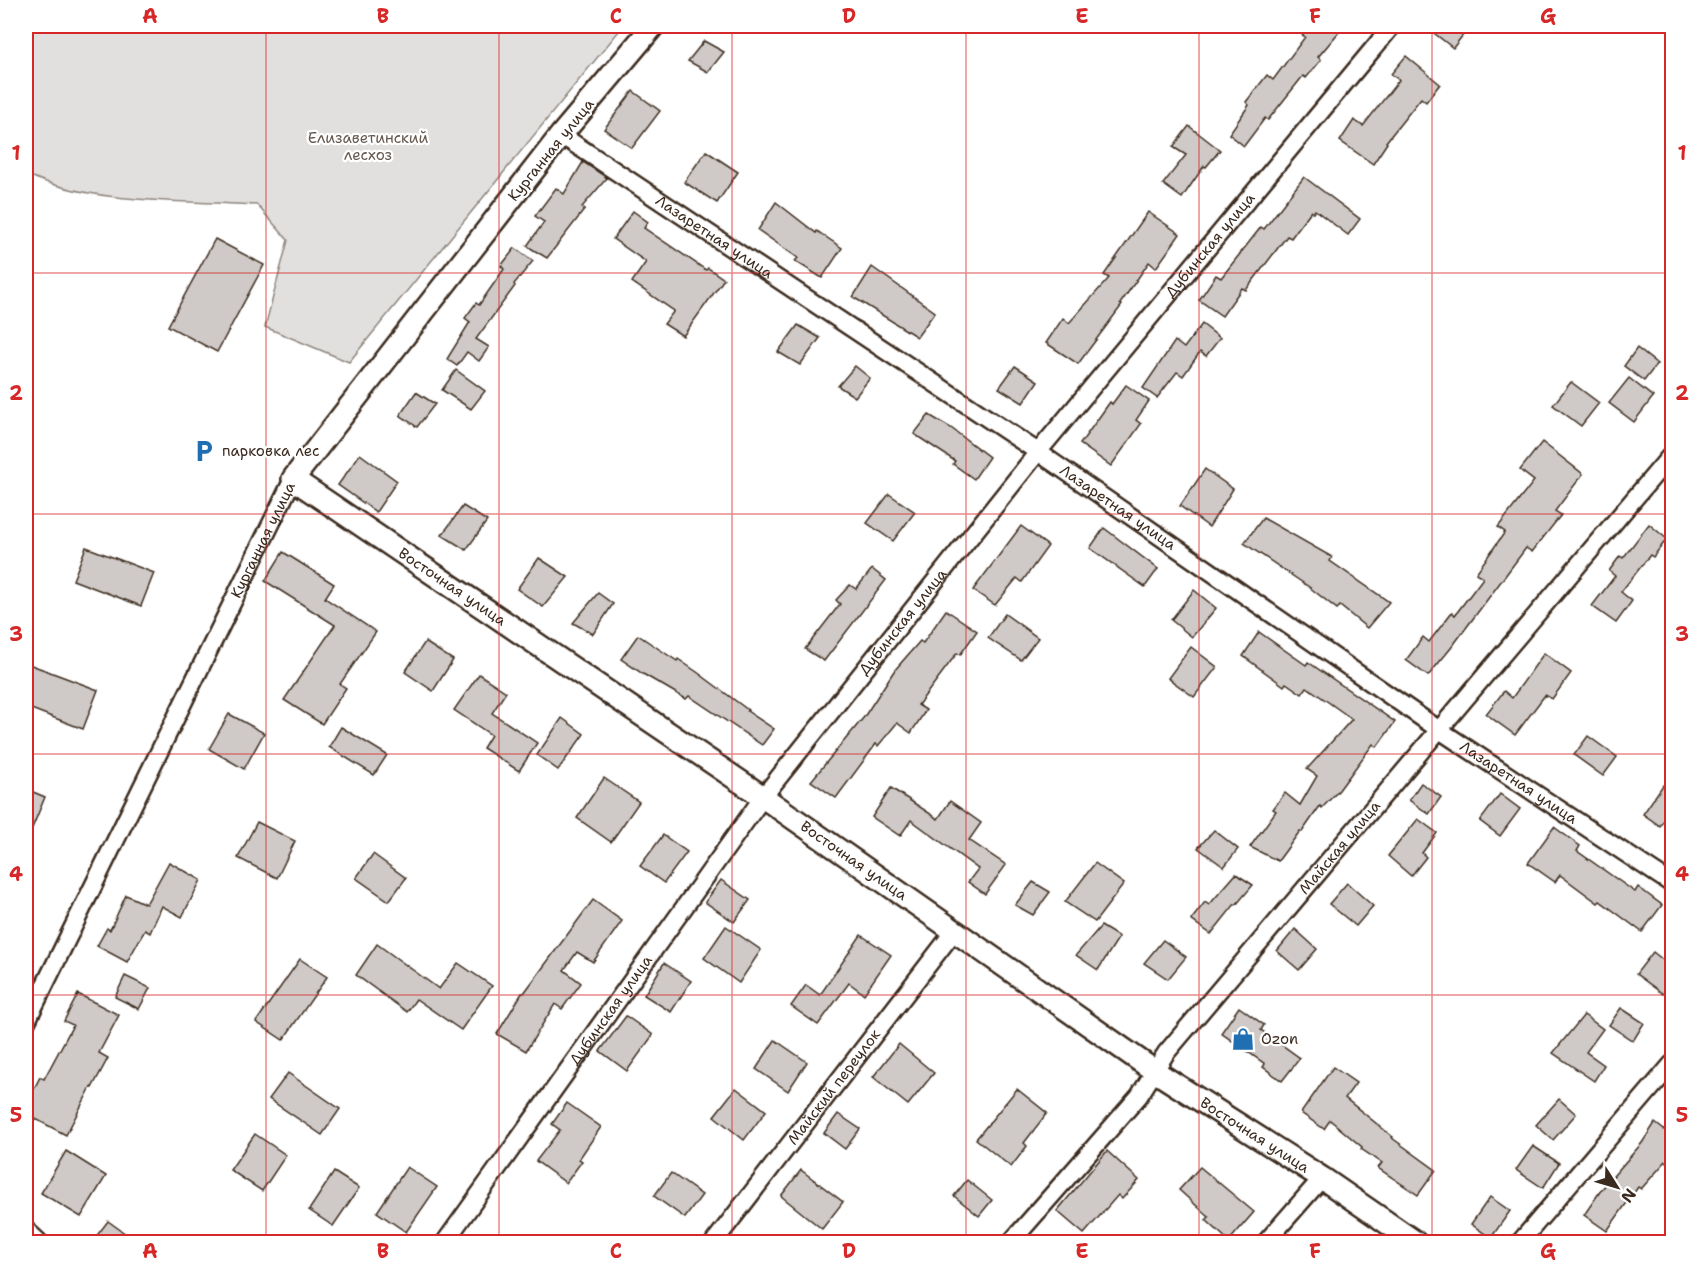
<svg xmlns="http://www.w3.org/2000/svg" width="1698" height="1268" viewBox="0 0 1698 1268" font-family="'Shantell Sans',sans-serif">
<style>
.green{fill:#e2e0de;stroke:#8e857e;stroke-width:1.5}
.building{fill:#cfcac7;stroke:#3b2a1e;stroke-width:1.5}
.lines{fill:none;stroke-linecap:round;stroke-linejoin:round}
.minor-casing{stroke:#3b2a1e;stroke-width:21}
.tertiary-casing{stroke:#3b2a1e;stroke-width:26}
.minor{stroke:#fff;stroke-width:16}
.tertiary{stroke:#fff;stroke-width:21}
.grid{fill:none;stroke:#d62828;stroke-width:1.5;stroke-opacity:0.55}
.labels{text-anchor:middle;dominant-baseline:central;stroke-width:4.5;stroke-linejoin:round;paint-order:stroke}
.park-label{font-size:15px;fill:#65584e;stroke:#fff}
.street-label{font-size:15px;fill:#3b2a1e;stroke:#fff}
.poi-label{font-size:15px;fill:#3b2a1e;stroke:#fff;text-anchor:start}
.neatline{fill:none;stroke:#d62828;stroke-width:2}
.grid-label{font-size:20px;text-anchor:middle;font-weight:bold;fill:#d62828}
</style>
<rect width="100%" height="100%" fill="#fff"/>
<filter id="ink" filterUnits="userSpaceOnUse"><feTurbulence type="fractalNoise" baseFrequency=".0167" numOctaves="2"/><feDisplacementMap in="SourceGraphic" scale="12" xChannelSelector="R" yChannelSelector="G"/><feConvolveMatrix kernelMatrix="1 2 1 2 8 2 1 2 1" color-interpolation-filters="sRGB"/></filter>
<g filter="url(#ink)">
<path class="green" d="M26,26H623L349,362L265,327L288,240L257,205C184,200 92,205 26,174Z"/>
<g class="building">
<path d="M1291,26H1344L1318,57L1321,60L1306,78L1303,76L1268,120L1265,118L1244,146L1229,134L1249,105L1246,102L1267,75L1273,80L1305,37Z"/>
<path d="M1425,26H1470L1453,48Z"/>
<path d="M704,41L724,52L708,72L688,61Z"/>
<path d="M1406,56L1440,84L1426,102L1421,98L1386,142L1387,143L1373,164L1340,141L1354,120L1363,126L1399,80L1391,74Z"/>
<path d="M633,91L660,111L632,148L604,129Z"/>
<path d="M1189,126L1220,150L1206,167L1204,166L1182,198L1163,184L1186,155L1173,147Z"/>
<path d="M706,151L738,172L717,203L684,182Z"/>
<path d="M583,162L607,178L582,207L585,209L547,258L527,246L544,222L535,216L556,188L564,194Z"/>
<path d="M1304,177L1360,219L1348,235L1315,210L1313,213L1311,211L1291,238L1287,236L1246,290L1242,288L1222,316L1199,300L1216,275L1221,278L1261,227L1264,229Z"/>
<path d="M776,202L816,233L817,231L842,248L822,278L795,261L798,258L758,230Z"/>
<path d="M633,211L648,222L644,228L706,270L708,268L724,279L683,336L664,324L674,311L632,282L646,262L613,239Z"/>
<path d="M1148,212L1180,234L1156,268L1149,262L1120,304L1122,305L1078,364L1046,343L1063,318L1069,323L1109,278L1104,275Z"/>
<path d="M215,239L264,265L217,352L168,326Z"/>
<path d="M515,248L533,261L514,284L515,286L476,339L489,347L479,361L467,352L457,366L447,359L470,322L465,318L476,303L479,305L504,269L501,266Z"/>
<path d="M872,267L935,312L917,337L853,297Z"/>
<path d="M1202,324L1220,338L1206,356L1200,352L1183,376L1177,372L1157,398L1143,388L1175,341L1184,348Z"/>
<path d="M798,325L820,338L800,365L778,352Z"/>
<path d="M1637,348L1657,364L1644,381L1624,366Z"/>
<path d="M855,366L870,378L855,397L838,386Z"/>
<path d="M1015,366L1038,381L1023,403L999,388Z"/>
<path d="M456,370L485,391L471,409L442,390Z"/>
<path d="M1629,378L1653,397L1634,422L1609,403Z"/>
<path d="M1571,382L1599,403L1581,426L1553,405Z"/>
<path d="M1126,385L1149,401L1136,420L1141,424L1111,466L1080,444L1110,402L1112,404Z"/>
<path d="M416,392L435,404L417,427L400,415Z"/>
<path d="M929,415L951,428L989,457L974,479L953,464L955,461L914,434Z"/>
<path d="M1542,442L1583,474L1555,511L1561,515L1532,552L1526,548L1451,648L1428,676L1406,660L1423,637L1429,642L1452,612L1455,615L1483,578L1476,573L1505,532L1498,527L1534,481L1520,470Z"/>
<path d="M360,454L397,481L376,512L338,485Z"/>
<path d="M1205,469L1233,489L1209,527L1180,506Z"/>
<path d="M889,494L915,512L893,541L867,523Z"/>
<path d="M463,506L487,521L466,550L442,535Z"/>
<path d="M1263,518L1332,557L1330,561L1389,602L1367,628L1340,606L1337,609L1309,587L1244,543Z"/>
<path d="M1649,524L1667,539L1653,557L1650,555L1621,592L1632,601L1616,623L1592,606L1615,576L1609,571L1620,556L1623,558Z"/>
<path d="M1021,526L1048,546L1022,582L1017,578L995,605L973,590Z"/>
<path d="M1104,528L1158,569L1145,587L1090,548Z"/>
<path d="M86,547L154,573L141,606L73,580Z"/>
<path d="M283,552L334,584L325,598L376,632L340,684L346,688L322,724L284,700L335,625L265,581Z"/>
<path d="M539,558L568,577L543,607L517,589Z"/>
<path d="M872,569L886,580L824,661L805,649L840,604L836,600L850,585L856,589Z"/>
<path d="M1194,590L1216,608L1192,637L1171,620Z"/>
<path d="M598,593L613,604L593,634L573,623Z"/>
<path d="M946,610L977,631L960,655L957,653L918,705L926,710L911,733L897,723L878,746L876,744L836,798L811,781L864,717L894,671L920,641L923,643Z"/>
<path d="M1005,614L1038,638L1021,660L988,638Z"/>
<path d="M1259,632L1306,665L1308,662L1395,722L1377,747L1373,744L1339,790L1322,808L1320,806L1302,832L1300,831L1278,861L1250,847L1276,811L1273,809L1285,793L1300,805L1317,776L1307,769L1352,719L1307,687L1302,694L1286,683L1284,686L1243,656Z"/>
<path d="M638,635L677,661L678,659L697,672L748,710L747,711L774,729L762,745L689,696L686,699L643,674L621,659Z"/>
<path d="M425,642L453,660L433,691L405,672Z"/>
<path d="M1191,647L1217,667L1194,697L1168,678Z"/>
<path d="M1544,653L1571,673L1552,699L1545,695L1515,735L1486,714L1504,691L1512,698Z"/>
<path d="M26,663L98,690L83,729L26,707Z"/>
<path d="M479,674L506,692L492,713L537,743L519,771L483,748L491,735L454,710Z"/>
<path d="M229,714L264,733L244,769L209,749Z"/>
<path d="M562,718L584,734L558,770L537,755Z"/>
<path d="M341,727L387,755L374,775L329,747Z"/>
<path d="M1588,736L1617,757L1603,776L1574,755Z"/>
<path d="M604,778L639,802L611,842L577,818Z"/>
<path d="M1421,783L1441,797L1429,814L1409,800Z"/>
<path d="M1663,785L1672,792V808L1660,826L1643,814Z"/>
<path d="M891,788L938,819L950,801L981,823L969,840L1006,865L985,894L968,882L978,869L911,820L900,836L872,817Z"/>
<path d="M26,789L45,797L26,843Z"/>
<path d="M1500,794L1520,809L1500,836L1480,821Z"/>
<path d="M1418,819L1437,833L1422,853L1426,857L1411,876L1388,856Z"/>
<path d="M257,822L295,841L277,878L238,858Z"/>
<path d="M1554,827L1580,846L1577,851L1635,892L1638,887L1662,905L1642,932L1600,901L1598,903L1560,875L1555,882L1528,863Z"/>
<path d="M1214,830L1238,849L1224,867L1198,848Z"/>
<path d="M663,835L687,852L664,883L640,866Z"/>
<path d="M373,854L406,878L389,901L356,878Z"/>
<path d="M169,862L201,880L182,917L162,906L150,933L145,930L127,962L97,946L107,928L110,930L126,895L146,904Z"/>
<path d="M1095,863L1124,884L1095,922L1065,902Z"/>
<path d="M1236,874L1253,885L1236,905L1235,904L1211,934L1191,920L1205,902L1209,905Z"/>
<path d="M721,880L750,900L734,922L705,902Z"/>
<path d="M1033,882L1050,892L1033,915L1015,905Z"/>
<path d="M1347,883L1373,906L1356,926L1329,904Z"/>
<path d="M593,900L622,921L593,962L577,952L564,970L581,983L562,1009L555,1004L526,1051L497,1034L522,993H524Z"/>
<path d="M726,926L761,950L739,983L704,958Z"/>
<path d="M1101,926L1119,937L1098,970L1076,955Z"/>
<path d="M1295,929L1317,949L1299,970L1277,951Z"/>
<path d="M861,935L891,955L864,994L849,983L818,1025L791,1006L806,985L820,995Z"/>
<path d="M1163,940L1186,957L1168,979L1144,963Z"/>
<path d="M377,944L439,989L458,963L492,986L461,1030L416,999L407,1012L356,975Z"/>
<path d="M1653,952L1672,967V982L1663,994L1636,974Z"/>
<path d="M300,959L327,977L283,1040L256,1022Z"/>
<path d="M664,963L691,981L671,1012L644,995Z"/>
<path d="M125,976L150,988L139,1009L115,997Z"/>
<path d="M78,994L119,1015L99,1053L108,1058L92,1088L91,1087L66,1135L26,1114V1105L40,1077L44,1079L73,1025L64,1021Z"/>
<path d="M1239,1007L1264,1025L1261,1030L1300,1058L1282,1081L1263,1067L1265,1064L1221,1033Z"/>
<path d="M1621,1008L1644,1023L1633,1041L1609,1025Z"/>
<path d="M1584,1015L1603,1029L1586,1052L1604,1065L1594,1081L1553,1053Z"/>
<path d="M626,1016L653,1035L627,1071L600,1051Z"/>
<path d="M775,1040L807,1062L788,1091L756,1069Z"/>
<path d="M899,1044L934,1073L908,1105L873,1077Z"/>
<path d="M1333,1067L1356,1083L1345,1098L1393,1137L1392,1138L1436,1170L1418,1195L1378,1168L1382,1163L1361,1149L1362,1147L1330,1120L1324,1129L1301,1113Z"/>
<path d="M288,1073L340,1109L322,1135L269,1099Z"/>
<path d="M736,1088L766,1111L744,1140L714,1116Z"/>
<path d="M1017,1089L1047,1113L1024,1143L1027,1146L1011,1167L976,1139Z"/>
<path d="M1559,1099L1576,1114L1553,1140L1536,1125Z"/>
<path d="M567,1103L601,1127L579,1159L582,1161L566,1183L536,1161L560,1130L552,1124Z"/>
<path d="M838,1114L860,1129L845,1149L824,1133Z"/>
<path d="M1655,1123L1672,1136V1166L1666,1161L1641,1189L1638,1187L1607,1231L1584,1215L1601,1190L1642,1143Z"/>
<path d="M255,1134L286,1155L262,1191L230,1170Z"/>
<path d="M1533,1146L1559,1163L1543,1188L1516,1170Z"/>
<path d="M66,1151L106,1176L81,1217L41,1193Z"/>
<path d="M1107,1151L1139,1180L1122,1199L1118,1195L1084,1234L1057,1211Z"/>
<path d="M407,1167L437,1187L406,1232L377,1212Z"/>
<path d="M1200,1167L1254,1212L1229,1241L1206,1220L1209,1217L1179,1190Z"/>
<path d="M801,1170L843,1202L822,1229L781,1196Z"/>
<path d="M334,1172L359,1188L333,1226L309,1210Z"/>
<path d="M671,1173L702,1195L685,1218L654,1196Z"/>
<path d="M967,1180L992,1200L979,1216L954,1196Z"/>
<path d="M1490,1197L1510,1211L1491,1238L1471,1224Z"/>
<path d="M108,1221L137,1242H92Z"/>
</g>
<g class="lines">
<g class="minor-casing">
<g id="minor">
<path id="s1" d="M561,135L1038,452L1438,729L1672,884"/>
<path id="s2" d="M26,1023L293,479"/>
<path d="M26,1230L39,1242"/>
<path id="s3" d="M445,1242L763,797L1038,452L1392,26"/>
<path id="s4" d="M714,1242L955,930"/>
<path id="s5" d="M1011,1242L1139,1096L1166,1053L1672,454"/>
<path d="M1266,1242L1322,1178"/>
<path d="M1520,1242L1672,1064"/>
</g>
</g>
<g class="tertiary-casing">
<g id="tertiary">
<path id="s6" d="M653,26L561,135L293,479L763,797L1156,1072L1322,1178L1415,1242"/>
</g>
</g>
<use href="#minor" class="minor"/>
<use href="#tertiary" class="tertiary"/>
</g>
</g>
<path class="grid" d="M266,26V1242M499,26V1242M732,26V1242M966,26V1242M1199,26V1242M1432,26V1242M26,273H1672M26,514H1672M26,754H1672M26,995H1672"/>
<defs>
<g id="parking-bare" transform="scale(1.8)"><path d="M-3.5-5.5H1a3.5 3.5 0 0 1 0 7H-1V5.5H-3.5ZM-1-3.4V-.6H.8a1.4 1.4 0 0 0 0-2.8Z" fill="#1f6fb2" stroke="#fff" stroke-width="2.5" paint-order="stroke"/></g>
<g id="shop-bare" transform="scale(1.8)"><path d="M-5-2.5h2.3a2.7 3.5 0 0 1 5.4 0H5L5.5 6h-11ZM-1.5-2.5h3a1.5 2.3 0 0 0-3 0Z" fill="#1f6fb2" stroke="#fff" stroke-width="2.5" paint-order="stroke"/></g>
</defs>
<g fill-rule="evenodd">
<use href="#parking-bare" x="204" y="451"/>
<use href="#shop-bare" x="1243" y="1039"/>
</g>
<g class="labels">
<g class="park-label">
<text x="368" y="138">Елизаветинский<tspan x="368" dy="17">лесхоз</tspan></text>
</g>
<g class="street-label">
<text transform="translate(551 150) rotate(-51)">Курганная улица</text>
<text stroke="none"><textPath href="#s1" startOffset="184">Лазаретная улица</textPath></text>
<text stroke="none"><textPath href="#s3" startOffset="1257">Дубинская улица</textPath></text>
<text stroke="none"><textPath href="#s1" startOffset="670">Лазаретная улица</textPath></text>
<text stroke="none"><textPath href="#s2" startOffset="538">Курганная улица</textPath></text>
<text stroke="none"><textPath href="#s6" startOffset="771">Восточная улица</textPath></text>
<text stroke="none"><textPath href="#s3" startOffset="771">Дубинская улица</textPath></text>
<text stroke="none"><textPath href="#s1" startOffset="1156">Лазаретная улица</textPath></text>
<text stroke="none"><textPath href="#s5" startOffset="514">Майская улица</textPath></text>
<text stroke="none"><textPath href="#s6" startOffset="1257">Восточная улица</textPath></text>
<text stroke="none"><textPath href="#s3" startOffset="285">Дубинская улица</textPath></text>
<text stroke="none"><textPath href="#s4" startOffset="196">Майский переулок</textPath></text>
<text stroke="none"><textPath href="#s6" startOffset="1743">Восточная улица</textPath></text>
</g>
<g class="poi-label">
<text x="222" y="451">парковка лес</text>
<text x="1261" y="1039">Ozon</text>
</g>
</g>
<rect width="1698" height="1268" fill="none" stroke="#fff" stroke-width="66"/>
<g transform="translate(1617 1187) rotate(127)" stroke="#ffffff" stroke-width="4.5" paint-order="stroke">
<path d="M0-4.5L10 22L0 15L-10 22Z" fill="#3b2a1e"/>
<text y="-9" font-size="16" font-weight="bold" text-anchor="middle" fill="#3b2a1e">N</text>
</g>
<rect x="33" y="33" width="1632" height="1202" class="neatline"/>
<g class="grid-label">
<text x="150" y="23">A</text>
<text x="383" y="23">B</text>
<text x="616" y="23">C</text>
<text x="849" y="23">D</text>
<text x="1082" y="23">E</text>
<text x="1315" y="23">F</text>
<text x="1548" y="23">G</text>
<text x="16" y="160">1</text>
<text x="1682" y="160">1</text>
<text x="16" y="400">2</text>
<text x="1682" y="400">2</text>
<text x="16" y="641">3</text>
<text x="1682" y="641">3</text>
<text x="16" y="881">4</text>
<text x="1682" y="881">4</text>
<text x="16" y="1122">5</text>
<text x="1682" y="1122">5</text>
<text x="150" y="1258">A</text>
<text x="383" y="1258">B</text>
<text x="616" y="1258">C</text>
<text x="849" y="1258">D</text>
<text x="1082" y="1258">E</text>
<text x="1315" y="1258">F</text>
<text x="1548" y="1258">G</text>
</g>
</svg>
